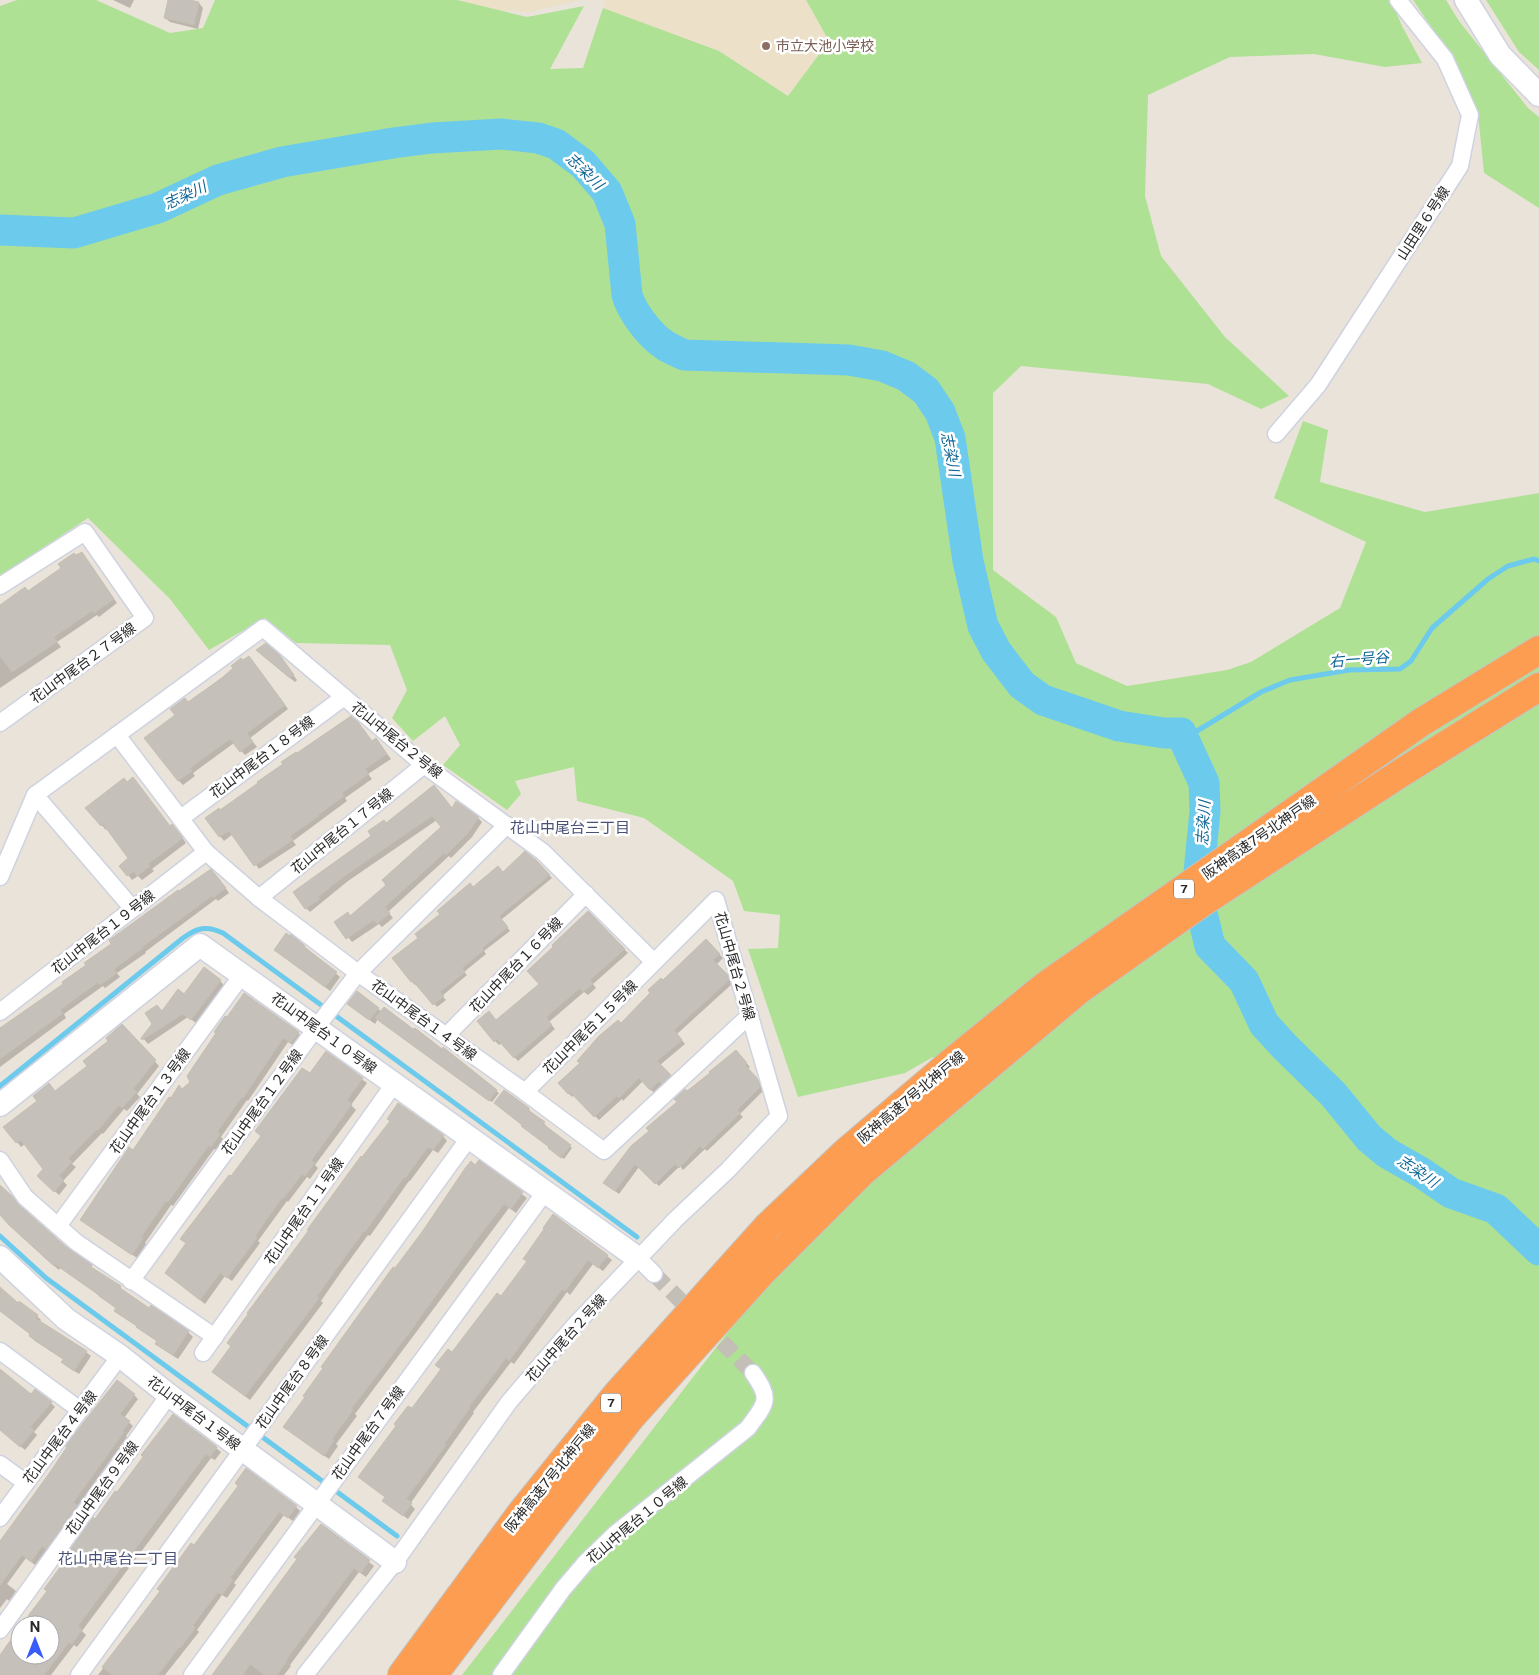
<svg xmlns="http://www.w3.org/2000/svg" width="1539" height="1675" viewBox="0 0 1539 1675" font-family="'Public Sans','Noto Sans JP',sans-serif">
<style>
.education{fill:#ece1c8}
.green{fill:#afe195}
.shadow{fill:#0003}
.lines{fill:none;stroke-linecap:round;stroke-linejoin:round}
.stream{stroke:#6ccaec;stroke-width:5}
.river{stroke:#6ccaec;stroke-width:31}
.building{fill:#c5c0b9;stroke:#c5bfb3}
.street-tunnel{stroke:#c3beb6;stroke-width:16;stroke-dasharray:16 8;stroke-linecap:butt}
.street-casing{stroke:#ced2e1;stroke-width:19}
.secondary-casing{stroke:#ced2e1;stroke-width:25}
.highway-casing{stroke:#c3c3c3;stroke-width:30}
.street{stroke:#fff;stroke-width:16}
.secondary{stroke:#fff;stroke-width:22}
.highway{stroke:#fc9d52;stroke-width:28}
.education-dot{fill:#8d6e63;stroke:#fff;stroke-width:2}
.labels{text-anchor:middle;dominant-baseline:central;stroke-width:5;stroke-linejoin:round;paint-order:stroke}
.shield{fill:#fff;stroke:#686868;stroke-width:1}
.shield-label{font-size:12px;font-weight:bold;fill:#282828}
.education-label{font-size:14px;fill:#785e54;stroke:#fff;text-anchor:start}
.street-label{font-size:14px;fill:#282828;stroke:#fff}
.water-label{font-size:15px;font-style:italic;fill:#0f6695;stroke:#fff}
.neighbourhood-label{font-size:15px;fill:#495177;stroke:#fff}
</style>
<rect width="100%" height="100%" fill="#eae3d9"/>
<g class="education">
<path d="M423,0H580L530,12L452,8Z"/>
<path d="M606,0H806L829,41L789,96L719,51L603,8Z"/>
</g>
<g class="green">
<path d="M17,0H96L170,33L203,28L215,0H457L527,17L584,6L550,69L583,68L603,8L719,51L788,96L829,41L806,0H1391L1402,26L1422,63L1385,67L1314,54L1230,57L1148,95L1145,196L1161,256L1225,337L1289,396L1261,409L1208,384L1021,366L993,393V570L1056,617L1076,663L1127,686L1227,670L1251,662L1340,608L1366,542L1274,498L1303,421L1328,430L1320,482L1425,512L1539,493V1675H462L805,1233L962,1099L933,1057L905,1073L798,1097L748,949L778,948L780,915L744,911L733,881L644,818L577,801L574,767L515,781L521,794L507,810L443,765L460,745L445,716L413,741L392,718L407,690L390,645L296,643L265,618L209,650L170,599L88,518L0,576V6Z"/>
<path d="M1413,0H1446L1459,21L1528,108L1539,117V208L1484,173L1478,114L1438,37Z"/>
<path d="M1486,0H1539V70L1519,52Z"/>
</g>
<g class="shadow">
<path d="M113,0H134L130,8Z"/>
<path d="M169,0H185L199,3L203,8L198,29L170,22L165,18Z"/>
<path d="M77,557L85,558L117,603L99,617L97,615L57,642L61,647L0,688V606L28,592Z"/>
<path d="M262,655L283,661L297,680L295,682Z"/>
<path d="M243,661L253,662L288,709L250,738L257,747L245,755L234,743L193,773L195,776L183,785L178,780L177,715L189,703Z"/>
<path d="M376,739L391,759L368,774L372,779L345,798L347,801L293,841L296,845L259,869L233,834L224,841L206,818Z"/>
<path d="M87,809L170,827L177,830L186,843L152,869L154,871L142,880L138,876L132,880L121,866L130,859L108,828L106,830Z"/>
<path d="M452,809L478,818L482,822L472,837L451,858L449,856L388,912L393,918L382,927L379,924L352,942L336,922L351,917L388,885L442,827L437,820L348,881L310,912L306,908L386,824Z"/>
<path d="M536,861L552,878L501,920L510,931L484,951L486,954L464,972L467,975L442,996L446,1000L437,1007L417,983L415,985L412,982L394,958L420,938L473,888Z"/>
<path d="M211,871L219,879L229,893L218,901L216,899L145,952L146,953L117,973L120,977L105,988L103,986L64,1014L66,1018L0,1067V1031L65,984L179,893Z"/>
<path d="M588,912L628,953L593,984L596,988L588,995L584,992L549,1022L555,1029L518,1061L502,1043L499,1045L495,1041L479,1021H496L541,984L555,947Z"/>
<path d="M706,941L723,958L716,965L731,980L732,984L677,1034L685,1044L660,1065L674,1079L666,1086L663,1084L654,1093L643,1081L623,1101L622,1099L599,1120L574,1095L572,1097L559,1083Z"/>
<path d="M304,946L340,977L330,991L276,950Z"/>
<path d="M220,981L225,986L196,1023L188,1017L148,1044L143,1038L184,996Z"/>
<path d="M353,1008L378,1009L499,1093L492,1102L378,1019L375,1024Z"/>
<path d="M122,1026L159,1066L137,1094L140,1097L127,1111L124,1109L103,1134L102,1133L72,1164L76,1167L63,1181L67,1185L59,1195L38,1176L45,1169L25,1144L21,1147L5,1127L55,1092L89,1066Z"/>
<path d="M217,1033H298L302,1037L296,1047L288,1042L248,1101L247,1100L221,1137L224,1140L216,1150L214,1149L173,1206L171,1205L145,1243L146,1244L137,1258L81,1220L171,1099L192,1082Z"/>
<path d="M326,1053L367,1083L351,1105L356,1110L315,1165L318,1168L310,1179L307,1177L288,1202L287,1201L258,1241L260,1243L232,1281L225,1276L205,1304L171,1277L231,1178Z"/>
<path d="M739,1055L750,1067L747,1069L761,1083L763,1091L740,1114L743,1117L707,1151L705,1149L683,1170L680,1166L659,1186L639,1167L619,1194L608,1186L650,1131L687,1093Z"/>
<path d="M504,1092L529,1109L530,1111L529,1112L546,1125L544,1127L572,1148L564,1159L552,1150Z"/>
<path d="M443,1136L447,1141L438,1153L433,1150L410,1181H409L370,1236L368,1235L341,1272L321,1301L323,1303L250,1400L218,1376L213,1372L310,1231Z"/>
<path d="M479,1162L527,1198L516,1213L509,1208L355,1414L357,1416L336,1444L338,1446L329,1459L284,1427L395,1270Z"/>
<path d="M0,1187L16,1202L22,1209L63,1246L149,1310L151,1307L188,1332L193,1337L178,1359L161,1348L157,1343L158,1342L138,1327L120,1315L116,1311L117,1308L60,1268L59,1270L44,1257L0,1214Z"/>
<path d="M607,1256L612,1260L603,1271L593,1264L570,1295L567,1292L514,1364L511,1362L473,1412L474,1413L410,1504L415,1509L408,1519L388,1505L412,1410L442,1370L437,1365L453,1354L501,1298L528,1262Z"/>
<path d="M0,1289L18,1305L37,1316L41,1320L39,1322L86,1352L91,1356L79,1374L68,1367L63,1362L64,1360L35,1341L30,1336L31,1334L0,1311Z"/>
<path d="M0,1372L31,1396L51,1403L55,1407L34,1432L37,1435L25,1450L13,1440L0,1423Z"/>
<path d="M134,1395L138,1399L124,1418L133,1426L126,1436L127,1437L77,1507L80,1510L50,1552L47,1549L35,1565L26,1558L7,1584L16,1591L9,1601L7,1599L0,1608V1543Z"/>
<path d="M216,1448L221,1452L215,1460L211,1458L82,1631L86,1635L77,1647L74,1645L51,1675H0V1657L19,1627L20,1655H50V1625H23L48,1592L96,1520Z"/>
<path d="M239,1486L296,1507L300,1511L293,1521L284,1515L234,1583L236,1585L227,1598L222,1595L197,1630L199,1632L165,1675H98Z"/>
<path d="M321,1525L374,1566L366,1577L359,1572L290,1665L291,1666L284,1675H214L298,1559Z"/>
</g>
<g class="lines">
<g class="stream">
<path d="M1181,733L1197,731L1261,692L1290,680L1349,670L1400,669L1411,661L1432,628L1488,579L1508,566L1534,559L1539,561"/>
<path d="M0,1086L183,938C197,928 206,925 223,933L637,1237"/>
<path d="M0,1236L46,1278L397,1536"/>
</g>
<path class="river" d="M0,230L74,233L158,208L218,180L282,162L393,143L432,138L501,134L538,138L556,144L583,164L607,192L620,224L627,295C632,312 650,336 666,346C671,349 678,352 684,355L849,360L882,366L906,376L926,391L940,412L950,438L968,561L983,626L996,651L1022,685L1043,700L1119,726L1164,733H1181L1204,783L1205,811L1199,872L1202,913L1210,946L1244,981L1264,1024L1284,1046L1333,1094L1369,1138L1387,1153L1422,1173L1451,1193L1496,1209L1539,1250"/>
</g>
<g class="building">
<path d="M168,0H190L199,2L194,25L164,18Z"/>
<path d="M82,552L114,599L94,613L92,611L54,637L57,642L12,672L0,656V605L25,587L28,591L61,568L58,564L74,553L76,555Z"/>
<path d="M266,643L279,654L294,675L290,678L256,650Z"/>
<path d="M249,656L285,705L247,733L253,742L240,752L230,739L190,768L192,771L178,781L144,738L175,715L170,709L185,698L188,702L222,678L233,668L231,666L241,658L243,660Z"/>
<path d="M351,716L358,722L372,741L376,738L387,754L365,769L369,774L342,793L344,796L318,815L319,816L290,836L293,840L254,866L229,831L219,837L205,818L219,808L220,810L258,783L257,782L283,764L281,762L296,752L297,753Z"/>
<path d="M133,777L170,826L172,824L183,838L148,864L150,866L137,876L134,871L127,876L119,866L128,858L103,824L101,826L85,808L124,778L127,782Z"/>
<path d="M434,785L452,808L456,801L479,817L468,833L446,855L444,853L385,907L390,913L377,924L374,920L346,939L334,922L348,912L350,916L386,885L382,880L441,827L432,816L343,877L318,897L320,899L305,909L293,892L371,836L368,831L384,820L386,823Z"/>
<path d="M525,851L536,860L550,875L499,916L508,927L482,948L484,950L462,968L465,972L440,992L444,996L433,1005L413,981L411,982L392,958L418,938L415,934L440,914L437,911L470,883L473,887L498,866L503,872Z"/>
<path d="M211,869L226,888L213,898L212,896L142,947L143,948L114,969L117,973L100,985L98,982L60,1010L63,1013L0,1059V1028L63,984L62,982L86,965L84,963L111,944L109,940L115,936L178,890L179,891Z"/>
<path d="M588,911L625,949L590,980L593,984L583,992L580,988L546,1017L552,1025L514,1058L497,1039L494,1042L477,1021L489,1011L496,1020L539,984L527,971L553,947L552,945Z"/>
<path d="M286,933L290,936L291,934L305,946L304,947L337,972L325,987L274,950Z"/>
<path d="M706,939L720,954L713,960L728,975L729,980L674,1030L682,1040L657,1061L671,1075L662,1084L659,1081L650,1090L639,1078L619,1098L617,1096L594,1117L570,1092L568,1094L558,1083L580,1063L577,1061L599,1036L618,1020L621,1023L650,993L648,990L661,978L663,980Z"/>
<path d="M204,967L221,980L191,1020L183,1014L142,1040L141,1038L152,1024L145,1013L157,1005L162,1011L178,989L184,994Z"/>
<path d="M357,991L379,1008L369,1020L347,1004Z"/>
<path d="M244,993L299,1032L291,1043L283,1038L243,1098L242,1097L217,1132L220,1134L211,1147L209,1145L168,1202L166,1201L141,1237L143,1238L132,1255L80,1220L129,1147L133,1150L169,1097L171,1098L179,1085L182,1089L190,1082L187,1076L216,1033L214,1032L225,1016L227,1017Z"/>
<path d="M384,1007L413,1029L415,1028L442,1049L443,1047L497,1090L489,1101L375,1018Z"/>
<path d="M122,1024L156,1060L133,1089L137,1092L122,1108L119,1105L98,1130L97,1129L68,1159L72,1162L59,1176L64,1180L54,1192L37,1176L43,1169L21,1140L16,1143L3,1127L37,1101L33,1096L49,1083L55,1091L87,1066L83,1061L108,1041L106,1038Z"/>
<path d="M736,1050L747,1063L745,1065L757,1078L760,1087L737,1110L740,1113L703,1149L700,1146L679,1168L675,1164L655,1184L635,1164L615,1191L603,1183L631,1146L649,1131L646,1128L677,1102L674,1099L685,1089L687,1091L710,1073L709,1072Z"/>
<path d="M326,1051L363,1078L347,1100L352,1104L311,1161L315,1163L305,1176L302,1174L283,1199L282,1198L255,1236L257,1238L227,1278L220,1273L200,1300L165,1273L186,1243L180,1239L229,1175L231,1176L261,1136L255,1131L302,1068L310,1073Z"/>
<path d="M504,1090L529,1108L528,1110L545,1122L543,1124L571,1145L561,1158L548,1148L549,1147L521,1126L522,1125L494,1103Z"/>
<path d="M398,1103L444,1135L433,1150L428,1147L405,1178L404,1177L365,1232L364,1231L337,1268L317,1296L319,1298L305,1317L245,1396L212,1372L231,1346L227,1343L248,1314L247,1313L309,1230H307L361,1156L362,1157L390,1121L387,1119Z"/>
<path d="M479,1160L523,1192L511,1209L504,1204L480,1235L415,1324H416L351,1409L353,1410L332,1439L334,1441L324,1456L283,1427L305,1397L303,1396L323,1368L321,1367L393,1267L395,1268L422,1232L466,1167L471,1161L475,1165Z"/>
<path d="M0,1185L12,1196L18,1204L64,1245L92,1265L91,1267L121,1286L120,1288L149,1308L151,1305L189,1331L173,1355L155,1344L157,1341L136,1327L137,1326L114,1311L116,1308L99,1296V1295L55,1264L54,1266L9,1225L0,1215Z"/>
<path d="M553,1214L608,1255L598,1268L588,1260L565,1291L562,1289L509,1361L506,1358L469,1407L470,1408L444,1444L446,1445L406,1499L412,1503L403,1516L382,1501L385,1497L358,1477L396,1426L394,1424L408,1406L412,1408L441,1369L435,1365L448,1349L452,1352L497,1293L501,1296L527,1261L523,1259L544,1229L543,1228Z"/>
<path d="M0,1287L18,1303L19,1301L38,1315L35,1318L87,1351L74,1371L61,1362L64,1359L29,1336L30,1334L0,1311Z"/>
<path d="M0,1369L31,1394L35,1389L52,1402L30,1427L34,1430L20,1447L0,1430Z"/>
<path d="M117,1380L135,1394L120,1414L130,1421L123,1431L124,1432L73,1503L77,1505L46,1549L42,1546L31,1562L22,1555L0,1585V1541L48,1475L67,1447L65,1446Z"/>
<path d="M173,1414L217,1447L210,1457L206,1454L78,1626L82,1630L72,1644L69,1642L44,1675H0V1655L20,1627V1655H50V1625H39L28,1616L47,1591L44,1589L64,1562L62,1561L93,1517L95,1519L115,1491L117,1492L143,1457L141,1455Z"/>
<path d="M246,1468L297,1506L288,1518L279,1512L230,1578L233,1580L222,1595L218,1592L193,1625L195,1627L192,1633L180,1648L179,1647L158,1675H113L102,1667L142,1615L160,1591L157,1589L191,1543L194,1545L238,1486L235,1483Z"/>
<path d="M321,1524L370,1560L361,1573L354,1568L286,1660L287,1661L277,1675H265L250,1664L243,1675H212L297,1559L294,1557Z"/>
</g>
<g class="lines">
<path class="street-tunnel" d="M654,1274L753,1373"/>
<g class="street-casing">
<g id="street">
<path d="M1276,434L1318,385L1460,166L1470,115L1445,59L1398,0"/>
<path d="M0,586L85,532L145,618L0,723"/>
<path d="M117,735L206,852L259,898L358,973L525,1092L604,1151L750,1015"/>
<path d="M35,795L133,909"/>
<path d="M181,818L344,697"/>
<path d="M0,877L35,795L263,628L424,765L543,852L654,962"/>
<path d="M259,898L424,765"/>
<path d="M0,1012L206,852"/>
<path d="M446,1036L586,894"/>
<path d="M0,1160L25,1197L76,1242L215,1337"/>
<path d="M58,1226L242,975"/>
<path d="M639,1259L654,1274"/>
<path d="M131,1281L316,1028L358,973L507,825"/>
<path d="M0,1351L80,1410"/>
<path d="M203,1353L394,1084"/>
<path d="M0,1464L26,1483"/>
<path d="M0,1518L120,1356"/>
<path d="M0,1630L169,1395"/>
<path d="M79,1675L469,1138"/>
<path d="M192,1675L545,1192"/>
<path d="M305,1675L395,1562L509,1402L575,1325L676,1219L728,1170L779,1116L716,900L525,1092"/>
<path d="M501,1675L563,1589L586,1562L615,1534L748,1428C766,1403 772,1400 753,1373"/>
</g>
</g>
<g class="secondary-casing">
<g id="secondary">
<path d="M1466,0L1500,55L1539,95"/>
<path d="M0,1105L200,945L639,1259"/>
<path d="M0,1257L66,1319L120,1356L169,1395L395,1562"/>
</g>
</g>
<g class="highway-casing">
<g id="highway">
<path d="M402,1675L522,1512L618,1393L767,1227L846,1152L953,1061L1045,986L1420,723L1539,650"/>
<path d="M433,1675L545,1527L631,1417L762,1272L862,1172L1080,989L1200,904L1401,773L1539,687"/>
</g>
</g>
<use href="#street" class="street"/>
<use href="#secondary" class="secondary"/>
<use href="#highway" class="highway"/>
</g>
<circle class="education-dot" cx="766" cy="46" r="5"/>
<g class="labels">
<g class="shield">
<rect x="1174" y="879.5" width="20" height="19" rx="4"/>
<rect x="601" y="1393.5" width="20" height="19" rx="4"/>
</g>
<g class="shield-label">
<text x="1184" y="889">7</text>
<text x="611" y="1403">7</text>
</g>
<g class="education-label">
<text x="776" y="46">市立大池小学校</text>
</g>
<g class="street-label">
<text transform="translate(1423 223) rotate(-57)">山田里６号線</text>
<text transform="translate(83 663) rotate(-36)">花山中尾台２７号線</text>
<text transform="translate(397 740) rotate(39)">花山中尾台２号線</text>
<text transform="translate(262 757) rotate(-37)">花山中尾台１８号線</text>
<text transform="translate(342 831) rotate(-39)">花山中尾台１７号線</text>
<text transform="translate(1259 837) rotate(-35)">阪神高速7号北神戸線</text>
<text transform="translate(103 932) rotate(-38)">花山中尾台１９号線</text>
<text transform="translate(516 965) rotate(-46)">花山中尾台１６号線</text>
<text transform="translate(735 966) rotate(74)">花山中尾台２号線</text>
<text transform="translate(424 1020) rotate(36)">花山中尾台１４号線</text>
<text transform="translate(590 1027) rotate(-45)">花山中尾台１５号線</text>
<text transform="translate(324 1033) rotate(36)">花山中尾台１０号線</text>
<text transform="translate(911 1097) rotate(-40)">阪神高速7号北神戸線</text>
<text transform="translate(150 1101) rotate(-54)">花山中尾台１３号線</text>
<text transform="translate(262 1102) rotate(-54)">花山中尾台１２号線</text>
<text transform="translate(304 1211) rotate(-55)">花山中尾台１１号線</text>
<text transform="translate(566 1338) rotate(-48)">花山中尾台２号線</text>
<text transform="translate(292 1382) rotate(-54)">花山中尾台８号線</text>
<text transform="translate(194 1413) rotate(37)">花山中尾台１号線</text>
<text transform="translate(368 1433) rotate(-54)">花山中尾台７号線</text>
<text transform="translate(60 1437) rotate(-53)">花山中尾台４号線</text>
<text transform="translate(550 1478) rotate(-51)">阪神高速7号北神戸線</text>
<text transform="translate(102 1488) rotate(-54)">花山中尾台９号線</text>
<text transform="translate(637 1520) rotate(-40)">花山中尾台１０号線</text>
</g>
<g class="water-label">
<text transform="translate(585 171) rotate(44)">志染川</text>
<text transform="translate(185 195) rotate(-25)">志染川</text>
<text transform="translate(951 454) rotate(79)">志染川</text>
<text transform="translate(1359 659) rotate(-5)">右一号谷</text>
<text transform="translate(1203 823) rotate(-87)">志染川</text>
<text transform="translate(1418 1171) rotate(34)">志染川</text>
</g>
<g class="neighbourhood-label">
<text x="570" y="827">花山中尾台三丁目</text>
<text x="118" y="1558">花山中尾台二丁目</text>
</g>
</g>
<g transform="translate(35 1640)"><circle r="24" fill="#ffffff" stroke="#a9a9a9"/>
<path d="M0-4L9 19L0 12L-9 19Z" fill="#395bf7"/>
<text y="-8" font-size="14" font-weight="bold" text-anchor="middle" fill="#282828">N</text>
</g>
</svg>
